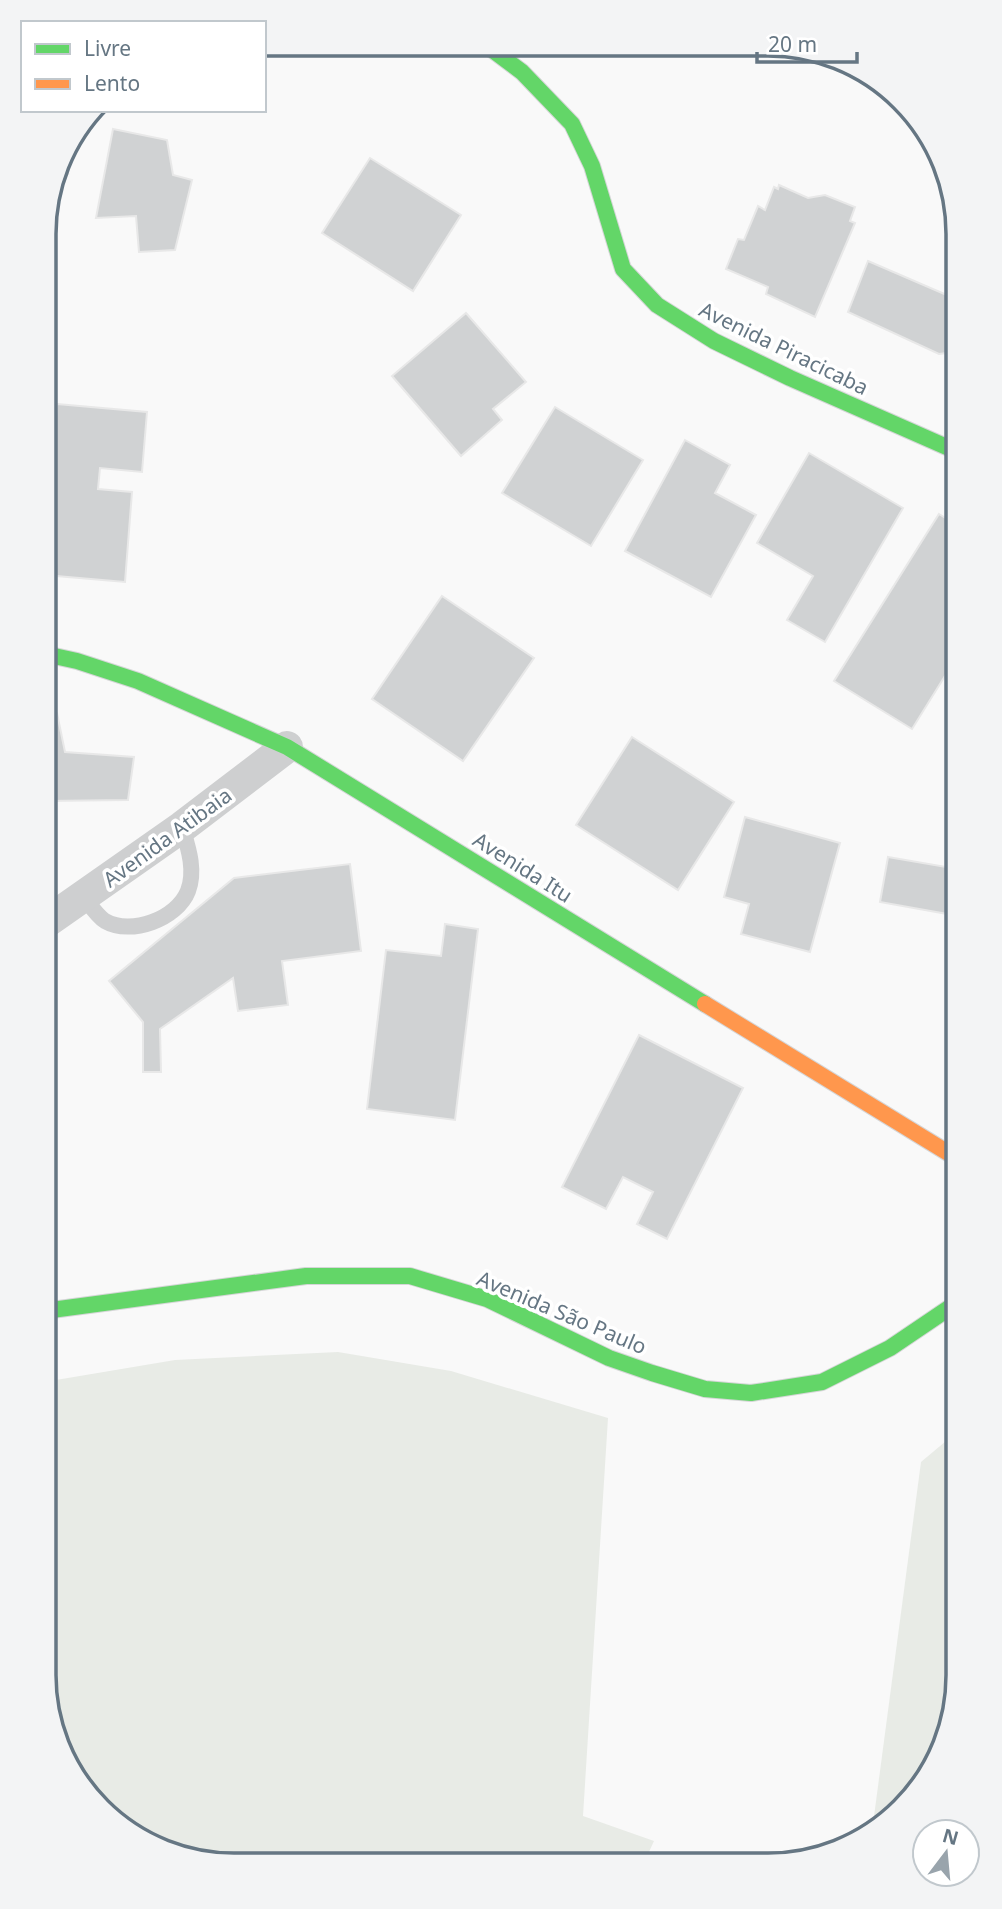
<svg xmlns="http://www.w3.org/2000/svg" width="1002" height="1909" viewBox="0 0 1002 1909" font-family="'Noto Sans',sans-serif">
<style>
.green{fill:#e8ebe6}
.building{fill:#d0d2d3;stroke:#e8e8e8;stroke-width:2}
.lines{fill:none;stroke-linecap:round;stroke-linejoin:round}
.fast-casing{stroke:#d5d6d7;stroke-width:18}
.slow-casing{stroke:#d5d6d7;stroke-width:18}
.lane{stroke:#cecfd0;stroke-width:16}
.street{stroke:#cecfd0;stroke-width:32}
.fast{stroke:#63d668;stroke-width:16}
.slow{stroke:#ff974d;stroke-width:16}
.labels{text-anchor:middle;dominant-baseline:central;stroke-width:7;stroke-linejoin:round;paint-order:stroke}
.street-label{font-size:21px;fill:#657683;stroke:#fff}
.rim{fill:none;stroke:#657683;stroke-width:3.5}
</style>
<rect width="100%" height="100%" fill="#f9f9f9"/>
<g class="green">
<path d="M338,1352L451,1371L608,1418L583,1816L654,1841L643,1865L209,1864L109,1818L54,1736L44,1675V1382L175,1360Z"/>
<path d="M958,1431V1688L919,1791L873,1824L921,1462Z"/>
</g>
<g class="building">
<path d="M113,129L167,140L173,175L192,180L175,250L139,252L136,216L96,218Z"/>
<path d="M73,137L80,143L64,149Z"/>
<path d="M370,158L461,215L413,291L322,233Z"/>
<path d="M59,164L68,174L52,188Z"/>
<path d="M779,185L808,198L825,195L855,207L850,221L855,223L815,317L766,294L768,287L726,269L738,239L744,240L758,206L765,210L774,187L778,189Z"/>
<path d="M868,261L949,296L950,284L958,287V341L956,346L947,353L939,354L848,312Z"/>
<path d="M466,313L526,382L493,409L502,420L461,456L392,376Z"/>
<path d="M57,404L147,412L142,472L100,468L98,489L132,492L125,582L45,575V539Z"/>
<path d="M555,407L643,460L591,546L502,493Z"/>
<path d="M685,440L730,465L715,493L756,515L711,597L625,551Z"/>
<path d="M809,453L903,508L825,642L787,620L813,576L757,543Z"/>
<path d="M939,514L958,526V655L912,729L834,681Z"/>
<path d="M442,596L534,658L463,761L372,699Z"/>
<path d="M45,711L57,713L65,752L134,757L128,800L45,801Z"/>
<path d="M632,737L734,802L678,890L576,825Z"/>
<path d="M745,817L840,843L810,952L741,934L749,904L724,897Z"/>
<path d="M888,857L958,869V884L953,915L880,902Z"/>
<path d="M350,864L361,951L282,961L288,1005L238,1011L233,978L160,1029L161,1072H143V1022L109,981L234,878Z"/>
<path d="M445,924L478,929L455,1120L367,1109L386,950L441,956Z"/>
<path d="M639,1035L743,1088L667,1239L637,1224L653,1192L623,1177L606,1209L562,1187Z"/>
</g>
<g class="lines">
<g class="fast-casing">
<g id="fast">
<path d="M486,45L522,72L572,124L592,166L623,269L657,305L714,341L790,378L958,452"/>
<path d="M45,654L77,661L138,681L287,747L705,1004"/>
<path d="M44,1311L306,1276H410L487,1299L609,1358L652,1373L705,1389L751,1393L822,1382L890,1348L958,1302"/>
</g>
</g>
<g class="slow-casing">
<path id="slow" d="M705,1004L958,1159"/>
</g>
<path class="lane" d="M84,897C90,905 97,916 105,921C131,936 177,919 188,891C196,870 188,847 182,827"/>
<path class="street" d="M45,923L182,827L287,747"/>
<use href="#fast" class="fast"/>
<use href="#slow" class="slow"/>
</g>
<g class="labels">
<g class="street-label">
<text transform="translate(784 348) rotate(26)">Avenida Piracicaba</text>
<text transform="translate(167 837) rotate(-36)">Avenida Atibaia</text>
<text transform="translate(523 867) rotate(32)">Avenida Itu</text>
<text transform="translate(562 1312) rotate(23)">Avenida São Paulo</text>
</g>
</g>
<path d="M0 0H1002V1909H0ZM234 56H768A178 178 0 0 1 946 234V1675A178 178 0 0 1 768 1853H234A178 178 0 0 1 56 1675V234A178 178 0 0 1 234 56Z" fill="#f3f4f5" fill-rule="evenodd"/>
<path class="rim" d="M234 56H768A178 178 0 0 1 946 234V1675A178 178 0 0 1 768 1853H234A178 178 0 0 1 56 1675V234A178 178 0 0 1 234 56Z"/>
<rect x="21" y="21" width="245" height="91" fill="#ffffff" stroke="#c1c8cd" stroke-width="2"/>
<rect x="35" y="44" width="35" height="10" fill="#63d668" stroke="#c1c8cd" stroke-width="2"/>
<text x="84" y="56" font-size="21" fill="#657683">Livre</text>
<rect x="35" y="79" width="35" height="10" fill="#ff974d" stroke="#c1c8cd" stroke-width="2"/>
<text x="84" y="91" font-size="21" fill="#657683">Lento</text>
<g transform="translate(946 1853) rotate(16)"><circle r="33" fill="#ffffff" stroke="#c1c8cd" stroke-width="2"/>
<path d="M0-5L12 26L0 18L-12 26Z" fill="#99a4ac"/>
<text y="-10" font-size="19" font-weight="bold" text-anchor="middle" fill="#657683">N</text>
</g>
<path d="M757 52v10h100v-10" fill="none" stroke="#657683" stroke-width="3.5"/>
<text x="768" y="52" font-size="21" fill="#657683" stroke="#ffffff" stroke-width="5" paint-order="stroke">20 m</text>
</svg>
